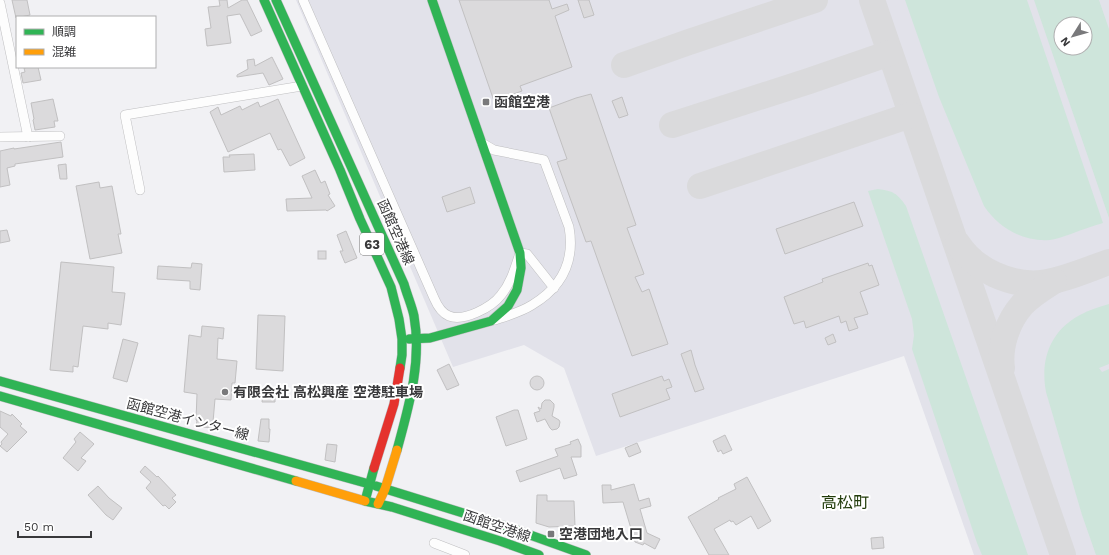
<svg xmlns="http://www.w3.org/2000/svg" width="1109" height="555" viewBox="0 0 1109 555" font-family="'Work Sans','Noto Sans JP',sans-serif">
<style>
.built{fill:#e2e2ea;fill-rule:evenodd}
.green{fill:#cee5db;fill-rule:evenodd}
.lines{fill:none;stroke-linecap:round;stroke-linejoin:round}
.taxiway{stroke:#dadadc;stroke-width:26}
.building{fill:#dbdadc;stroke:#c1c0c1}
.street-casing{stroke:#bfbfc1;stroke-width:10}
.fast-casing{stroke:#bfbfc1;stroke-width:10}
.slow-casing{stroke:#bfbfc1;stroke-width:10}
.jam-casing{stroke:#bfbfc1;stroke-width:10}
.street{stroke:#fdfdfd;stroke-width:9}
.fast{stroke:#30b455;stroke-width:9}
.slow{stroke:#ff9f0a;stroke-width:9}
.jam{stroke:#e5322d;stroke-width:9}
.poi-dot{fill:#79797b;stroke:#fff;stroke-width:1.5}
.labels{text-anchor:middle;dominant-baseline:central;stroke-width:4;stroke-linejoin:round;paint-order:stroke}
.shield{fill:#fff;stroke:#747475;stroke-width:1}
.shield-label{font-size:13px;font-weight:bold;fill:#38383a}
.poi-label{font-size:14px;font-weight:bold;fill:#38383a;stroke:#fff;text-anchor:start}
.street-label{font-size:14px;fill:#38383a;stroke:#fff}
.quarter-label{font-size:16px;fill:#223c0b;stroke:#fff}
</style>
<rect width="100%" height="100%" fill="#f1f1f4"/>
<path class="built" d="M296,0H1109V555H974L904,356L596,456L564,368L524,345L453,367ZM1061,24H1085V48H1061Z"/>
<g class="green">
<path d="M905,0H1027L1103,223C1092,226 1081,230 1071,234C1064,236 1057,239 1050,240C1023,242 999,228 984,206L939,97Z"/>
<path d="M1034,0H1099L1109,29V218ZM1061,24H1085V48H1061Z"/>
<path d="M878,189C893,191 897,193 906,206L1028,555H982L977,543L912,349L914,335L912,319L868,191Z"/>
<path d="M1109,304V364L1099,368L1102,372L1109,369V555H1096L1082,515L1046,392C1040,360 1050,331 1080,315C1089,310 1099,307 1109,304Z"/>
</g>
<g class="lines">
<g class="taxiway">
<path d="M872,0L1063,555"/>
<path d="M624,65L689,42L815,0"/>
<path d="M672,125L809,81L890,53"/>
<path d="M700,186L911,115"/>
<path d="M958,244C975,270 1010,286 1041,283C1062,281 1089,269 1109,262"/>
<path d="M1002,368C999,346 1008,321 1022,305C1031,295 1043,288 1054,281"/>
</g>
</g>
<g class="building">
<path d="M12,0H27L30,15L16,18Z"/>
<path d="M219,0H227L228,8L242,0H247L262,31L251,36L240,14L227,16L231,43L207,46L205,29L211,28L208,7L220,6Z"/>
<path d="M459,0H549L552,9L567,4L569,10L555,16L572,67L520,86L522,91L494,101Z"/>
<path d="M578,0H589L594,15L584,18Z"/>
<path d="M272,57L283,79L269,85L263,73L237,77V75L248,69L247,60L254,59L255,66Z"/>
<path d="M29,67H38L41,80L23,83L21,73L25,72L24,68Z"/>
<path d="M591,94L636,225L627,228L644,274L635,277L642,292L649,289L668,344L632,356L591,241L586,242L557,162L567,159L549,108L576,98Z"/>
<path d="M622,97L628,115L619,118L612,101Z"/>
<path d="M53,99L58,121H54L55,127L35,130L33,120L34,119L31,103Z"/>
<path d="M278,99L305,158L290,166L281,149L278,150L270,133L228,152L210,112L218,107L221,115L240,106L242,110L258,102L260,107Z"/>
<path d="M61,142L63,157L15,164V166L7,168L10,185L0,187V151L14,148V149Z"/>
<path d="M254,154L255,170L224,172L223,157H230L229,155Z"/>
<path d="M66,164L67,179H60L58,165Z"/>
<path d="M315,170L321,183L325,181L330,194L328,195L335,206L327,211L326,210L287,211L286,199L312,198L302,176Z"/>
<path d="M99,182L100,188L112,186L121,234H118L122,253L90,259L76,186Z"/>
<path d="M470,187L475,203L447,212L442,197Z"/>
<path d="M854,202L863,226L785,254L776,229Z"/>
<path d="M7,230L10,241L0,243V231Z"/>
<path d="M346,231L357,258L345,263L340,251H343L337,235Z"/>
<rect x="318" y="251" width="8" height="8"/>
<path d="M61,262L114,267L112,292L125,293L121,325L108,323V329L83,326L78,367L73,366V372L50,370Z"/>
<path d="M192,263L202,264L200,290L190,289V281L157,279L158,266L191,268Z"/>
<path d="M868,263L869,266L872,265L879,285L860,292L868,314L854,318L858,328L849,331L846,321L841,323L839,316L806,328L804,321L794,324L784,297L823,282L822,279Z"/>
<path d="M258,315L285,316L283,371L256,369Z"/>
<path d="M202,326L224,328L223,339L218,338L217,359L237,361L235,383H232L231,400L215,399L213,422H212L211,428L196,426L197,421L196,420L197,394L184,392L189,335L201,337Z"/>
<path d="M833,334L836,342L828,345L825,338Z"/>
<path d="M123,339L138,343L127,382L113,378Z"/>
<path d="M691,350L695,365L704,389L695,392L681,354Z"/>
<path d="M449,364L459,385L447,390L437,370Z"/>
<path d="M662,376L664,381L669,379L672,387L666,389L670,399L620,417L612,394Z"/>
<circle cx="537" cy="383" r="7"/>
<path d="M263,394L275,395V402H262Z"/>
<path d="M545,400H550L554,404V407L552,416L559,420L560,422L559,427L557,429L552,430L550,428L545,419L537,422L534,413L540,411L538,407L541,409L542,403Z"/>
<path d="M514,410H518L527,439L506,446L496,417Z"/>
<path d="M0,411L11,416L12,414L22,424L20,426L27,432L7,452L0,446L2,444L1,442L8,434L0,427Z"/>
<path d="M261,419H269V429H270L269,442L258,441Z"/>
<path d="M80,432L94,444L81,458L86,461L78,471L63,458L76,442L74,439Z"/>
<path d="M725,435L732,450L723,454L721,450L718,452L713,441Z"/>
<path d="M578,439L581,446V457H571L577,475L564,479L560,468L520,482L516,471L558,456L555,449L571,444L570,442Z"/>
<path d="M637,443L641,452L629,457L625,448Z"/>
<path d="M327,444L337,445L335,462L325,460Z"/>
<path d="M145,466L157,477L158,476L176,495L172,498L176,502L169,509L165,505L163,506L146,488L151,482L140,472Z"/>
<path d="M747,477L771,521L758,529L751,516L736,525L733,521L731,522L730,520L714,529L729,555H709L688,517L719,499L718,498L736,489L734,484Z"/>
<path d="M634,484L639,501L649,498L651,506L640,509L647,533L660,539L655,549L644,543L643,545L635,542L623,502L603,503L602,485H611V490Z"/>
<path d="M98,486L109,498L122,508L113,520L106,515L88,495Z"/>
<path d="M537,495H547V501H574L575,526L549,527L536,523Z"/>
<path d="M883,537L884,548L872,549L871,538Z"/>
</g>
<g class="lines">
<g class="street-casing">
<g id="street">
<path d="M303,0L434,298C437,305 441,313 449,316C464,322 492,307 501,295C511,283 515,268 520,253L527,254L554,288"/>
<path d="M0,3L28,137"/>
<path d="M0,137L60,136"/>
<path d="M482,143L494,150L544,160L569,227C575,261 562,287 532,305C521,312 507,316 495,320"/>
<path d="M140,190L125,115L302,86"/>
<path d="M434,543L465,555"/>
</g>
</g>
<g class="fast-casing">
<g id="fast">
<path d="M264,0L340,170L360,219L391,287L399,319L402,339V355L400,368"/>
<path d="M276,0L404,284C407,295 412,306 414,316C422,362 409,406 397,450"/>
<path d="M409,339L430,338L491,321L508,306L517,290L521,268L520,253L432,0"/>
<path d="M0,381L369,484"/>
<path d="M0,396L296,481"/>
<path d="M374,468L365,501L392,507L500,541L539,555"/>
<path d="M376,486L505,526L586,555"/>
</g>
</g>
<g class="slow-casing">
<g id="slow">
<path d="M296,481L365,501"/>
<path d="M378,504L385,489L397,450"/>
</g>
</g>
<g class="jam-casing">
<path id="jam" d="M374,468L394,404L400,368"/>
</g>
<use href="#street" class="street"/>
<use href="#fast" class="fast"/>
<use href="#slow" class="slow"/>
<use href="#jam" class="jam"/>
</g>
<g class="poi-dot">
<rect x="482" y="98" width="8" height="8" rx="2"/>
<circle cx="225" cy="392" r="4"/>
<rect x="547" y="530" width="8" height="8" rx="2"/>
</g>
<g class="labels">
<rect class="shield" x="360" y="233" width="24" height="22" rx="3"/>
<g class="shield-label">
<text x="372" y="244">63</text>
</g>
<g class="poi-label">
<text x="494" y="102">函館空港</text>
<text x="233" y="392">有限会社 高松興産 空港駐車場</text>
<text x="559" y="534">空港団地入口</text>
</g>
<g class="street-label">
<text transform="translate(396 232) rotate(66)">函館空港線</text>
<text transform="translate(188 419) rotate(15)">函館空港インター線</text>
<text transform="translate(497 526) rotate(19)">函館空港線</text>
</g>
<g class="quarter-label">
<text x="845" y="502">高松町</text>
</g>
</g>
<rect x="16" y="16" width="140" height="52" fill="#ffffff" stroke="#afafb0"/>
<rect x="24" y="29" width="20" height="6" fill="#30b455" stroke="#afafb0"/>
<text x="52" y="36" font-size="12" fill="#38383a">順調</text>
<rect x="24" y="49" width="20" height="6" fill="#ff9f0a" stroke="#afafb0"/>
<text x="52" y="56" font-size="12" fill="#38383a">混雑</text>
<g transform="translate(1073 36) rotate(233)"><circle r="19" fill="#ffffff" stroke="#afafb0"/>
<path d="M0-3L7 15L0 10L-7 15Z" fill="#79797b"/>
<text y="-6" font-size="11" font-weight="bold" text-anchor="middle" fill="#38383a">N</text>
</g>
<path d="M18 531v6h73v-6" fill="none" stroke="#38383a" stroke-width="2"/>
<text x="24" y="531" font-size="12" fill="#38383a" stroke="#ffffff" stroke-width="3" paint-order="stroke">50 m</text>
</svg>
